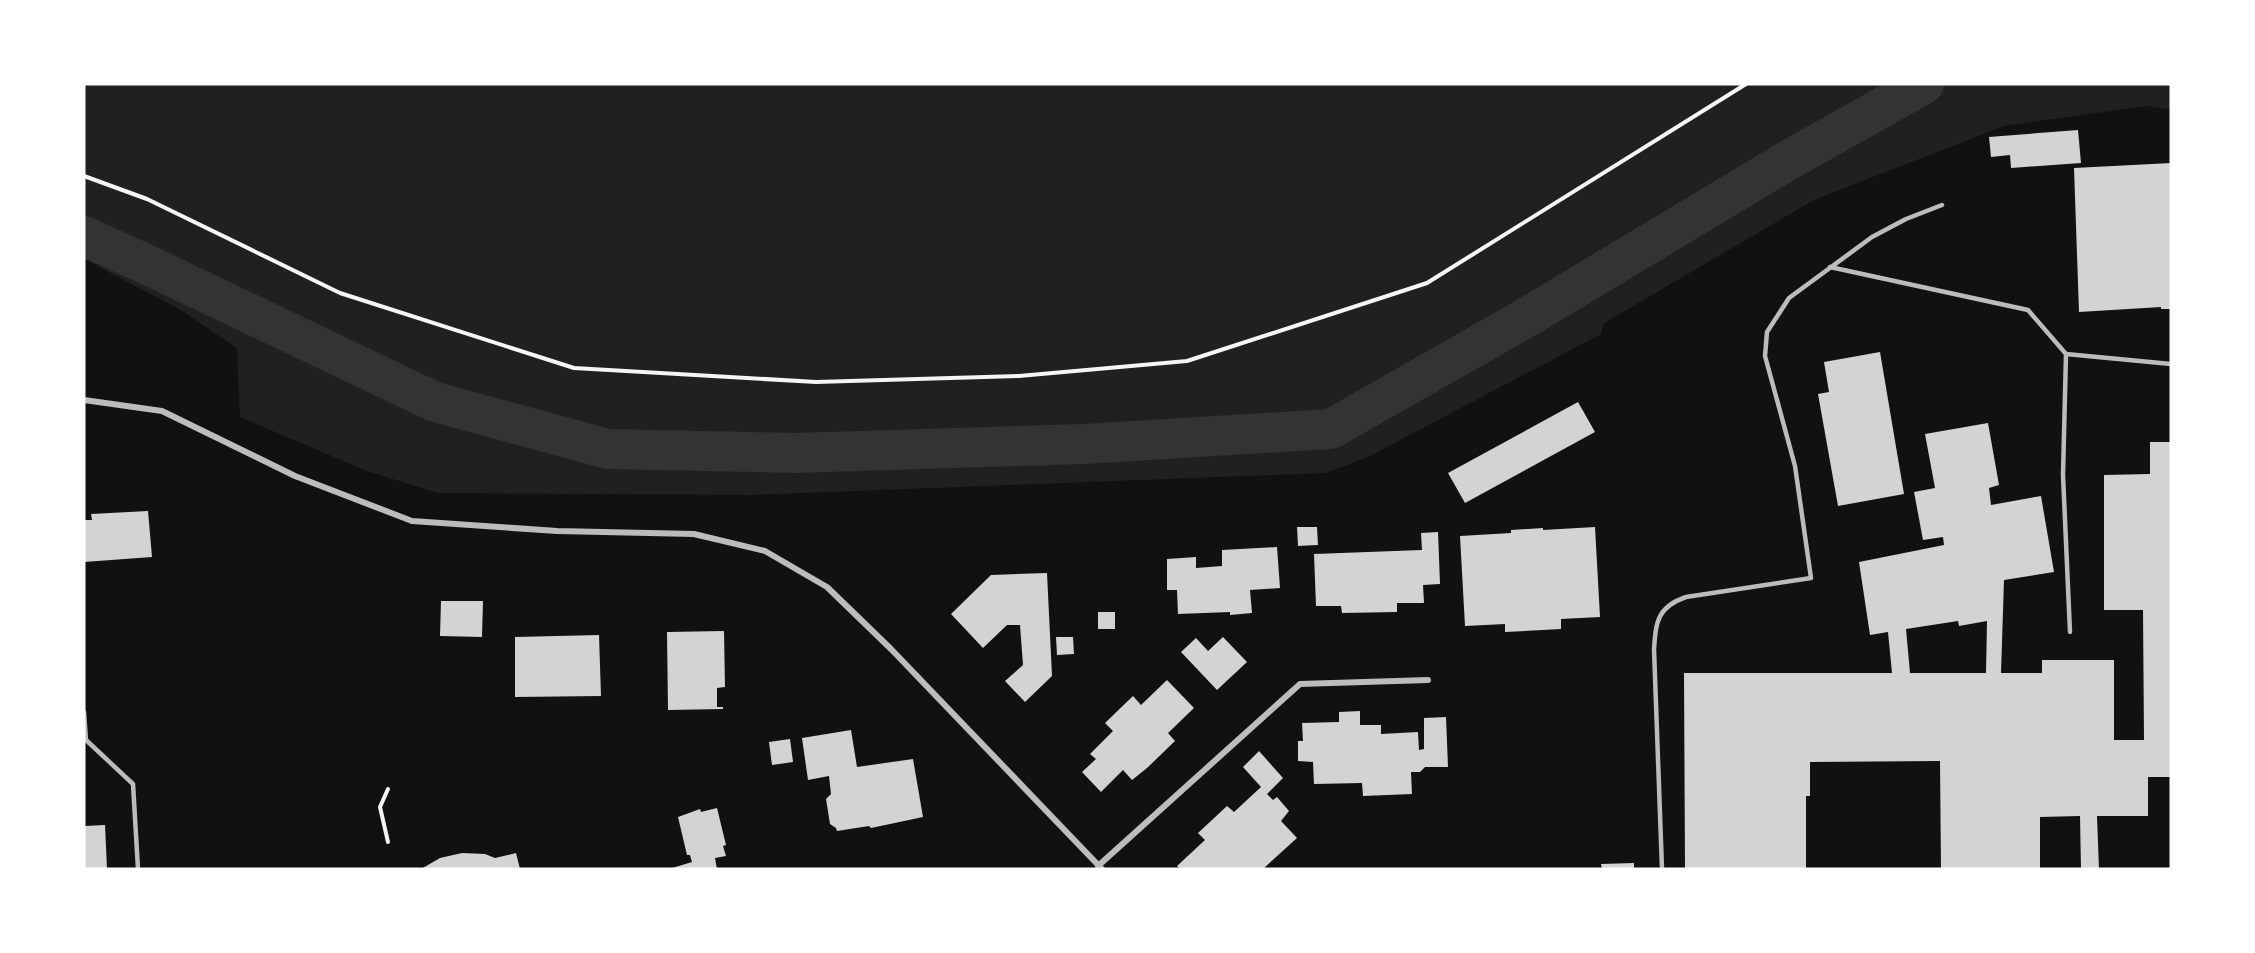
<svg xmlns="http://www.w3.org/2000/svg" width="2255" height="953" viewBox="0 0 2255 953" font-family="'Alegreya Sans',sans-serif">
<style>
.green{fill:#202020}
.lines{fill:none;stroke-linecap:round;stroke-linejoin:round}
.canal{stroke:#333;stroke-width:40}
.building{fill:#d3d3d3;fill-rule:evenodd}
.path{stroke:#f5f5f5;stroke-width:4}
.service{stroke:#bcbcbc;stroke-width:4.5}
.minor{stroke:#bcbcbc;stroke-width:6}
</style>
<rect width="100%" height="100%" fill="#111"/>
<path class="green" d="M84,84H2171V110L2147,106L2004,126L1814,200L1604,323L1601,334L1370,456L1326,473L749,495L438,493L367,471L240,417L237,348L179,309L84,259Z"/>
<g class="lines">
<path class="canal" d="M84,236L148,265L435,402L608,449L795,453L1084,444L1331,429L1529,316L1787,161L1924,84"/>
</g>
<g class="building">
<path d="M2078,130L2081,163L2011,168L2010,155L1991,157L1989,137Z"/>
<path d="M2171,163V309H2161V307L2079,312L2074,168Z"/>
<path d="M1880,352L1904,494L1838,506L1818,394L1829,392L1824,362Z"/>
<path d="M1578,402L1595,432L1465,503L1448,473Z"/>
<path d="M1988,423L1999,485L1989,488L1991,505L2041,496L2054,572L2004,580L2001,673H2042V660H2114V740H2144L2143,610H2104V475L2150,474V442H2171V777H2148V816H2097L2099,869H2081L2080,816L2040,817V869H1941L1940,761L1810,762V796H1806V869H1685L1684,673H1892L1888,632L1870,635L1859,562L1944,545L1943,537L1923,540L1914,492L1935,488L1925,434ZM1958,621L1959,626L1987,621L1986,673H1910L1906,629Z"/>
<path d="M148,511L152,557L84,562V520H92L91,514Z"/>
<path d="M1297,527H1317L1318,545L1298,546Z"/>
<path d="M1595,527L1600,617L1561,619V629L1505,632V624L1465,626L1460,536L1511,533V530L1543,528V530Z"/>
<path d="M1438,532L1440,584L1423,585L1424,603H1397V612L1342,613L1341,606H1316L1314,554L1422,550L1421,533Z"/>
<path d="M1277,547L1280,588L1250,590L1252,613L1230,615V612L1178,614L1177,590H1167V559L1196,557V568L1222,566V550Z"/>
<path d="M1047,573L1052,676L1025,702L1005,681L1023,665L1020,625H1007L983,648L951,614L991,575Z"/>
<path d="M441,601H483L482,637L440,636Z"/>
<rect x="1098" y="612" width="17" height="17"/>
<path d="M724,631L725,687L717,688V707H723V709L668,710L667,632Z"/>
<path d="M599,635L601,696L515,697V637Z"/>
<path d="M1056,637H1073L1074,654L1057,655Z"/>
<path d="M1223,637L1247,662L1217,690L1181,652L1196,638L1208,651Z"/>
<path d="M1167,680L1194,708L1168,733L1175,741L1147,768L1132,780L1123,770L1101,792L1082,772L1096,759L1090,754L1113,731L1105,723L1133,696L1141,705Z"/>
<path d="M1360,711V725H1381V734L1418,732L1419,750L1424,749V718L1446,717L1448,767H1425L1420,772H1411L1412,794L1363,796L1362,783L1314,784L1313,762L1298,761V741H1303L1302,723L1339,722V712Z"/>
<path d="M851,730L857,767L913,759L923,817L871,828L869,826L837,831L836,828L830,824L826,799L831,794L829,776L808,780L802,738Z"/>
<path d="M790,739L793,762L772,765L769,742Z"/>
<path d="M1259,751L1283,778L1267,794L1273,800L1277,797L1289,811L1281,821L1297,838L1263,869H1180L1177,866L1205,840L1198,833L1227,806L1234,812L1261,787L1243,767Z"/>
<path d="M717,808L726,845L723,846L726,856L715,858L717,869H669L692,862L690,855H687L678,817L700,809L701,812Z"/>
<path d="M105,825L107,869H84V826Z"/>
<path d="M462,853L485,854L495,858L516,853L520,869H421L440,858Z"/>
<path d="M1634,863V869H1602L1601,864Z"/>
</g>
<g class="lines">
<g class="path">
<path d="M84,176L147,199L340,293L574,368L816,382L1019,376L1187,361L1427,283L1746,84"/>
<path d="M388,789L380,807L388,842"/>
</g>
<g class="service">
<path d="M1830,267L2028,310L2066,354L2063,475L2070,632"/>
<path d="M2066,354L2171,364"/>
<path d="M84,712L86,740L133,784L138,869"/>
<path d="M1662,869L1654,649C1656,622 1657,607 1686,597L1811,578L1795,466L1765,356L1767,332L1789,298L1872,237L1906,219L1942,205"/>
</g>
<g class="minor">
<path d="M84,400L162,411L295,476L412,521L557,531L694,534L765,551L827,587L891,649L1102,869"/>
<path d="M1098,866L1300,684L1428,680"/>
</g>
</g>
<rect width="2255" height="953" fill="none" stroke="#ffffff" stroke-width="171"/>
</svg>
